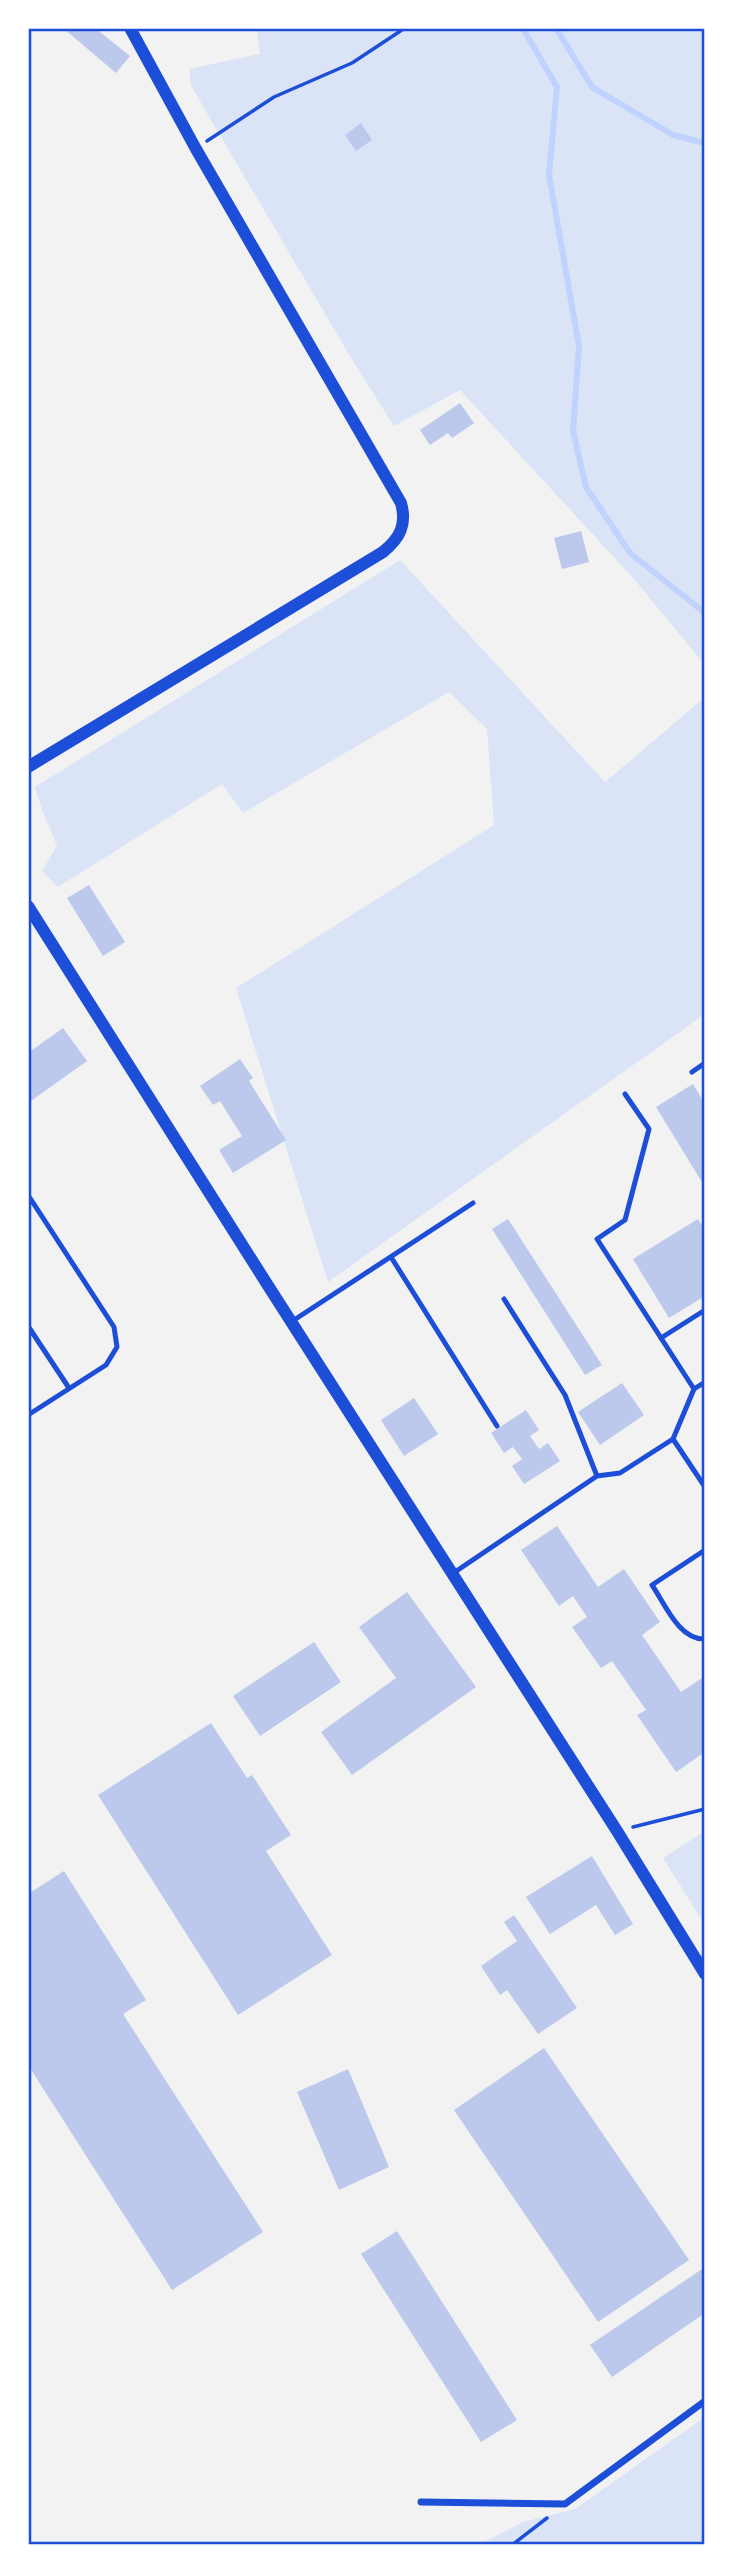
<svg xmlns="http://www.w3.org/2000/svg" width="733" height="2573" viewBox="0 0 733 2573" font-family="'Golos Text',sans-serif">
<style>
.green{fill:#dbe4f7}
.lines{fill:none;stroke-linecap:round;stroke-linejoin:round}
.stream{stroke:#bfd3fe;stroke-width:6}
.building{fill:#bdc9ec}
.path{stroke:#1d4ed8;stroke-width:3.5}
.service{stroke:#1d4ed8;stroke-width:5}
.minor{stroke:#1d4ed8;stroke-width:7}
.tertiary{stroke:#1d4ed8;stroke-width:12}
.neatline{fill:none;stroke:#1d4ed8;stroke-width:2.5}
</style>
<rect width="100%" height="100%" fill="#f2f2f2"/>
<g class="green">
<path d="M257,28H705V665L633,578L460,390L394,426L354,363L191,86L189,69L260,54Z"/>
<path d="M400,560L605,782L705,697V1014L328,1282L236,988L494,825L487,729L449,692L243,813L222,784L58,887L42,871L57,846L41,807L35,787Z"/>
<path d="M705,1831V1925L663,1858Z"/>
<path d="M705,2417V2545H478L523,2522L575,2509Z"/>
</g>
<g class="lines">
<g class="stream">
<path d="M525,28V32L557,87L549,175L579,346L573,431L586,487L630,553L705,613"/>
<path d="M556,28L592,87L673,135L705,143"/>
</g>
</g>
<g class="building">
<path d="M63,28H95L130,56L116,73Z"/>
<path d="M361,123L372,140L356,151L345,135Z"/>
<path d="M460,403L474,423L452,438L448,433L430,445L420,430Z"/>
<path d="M581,531L589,562L562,569L554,538Z"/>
<path d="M89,885L125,942L103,956L67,898Z"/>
<path d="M63,1028L87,1061L28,1103V1053Z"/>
<path d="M240,1059L253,1078L249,1081L286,1140L233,1173L219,1150L242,1136L220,1101L213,1105L200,1086Z"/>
<path d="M693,1084L705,1104V1187L656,1107Z"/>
<path d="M508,1219L602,1365L585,1375L492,1229Z"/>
<path d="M698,1219L705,1230V1296L669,1318L633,1259Z"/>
<path d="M622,1383L644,1415L600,1445L578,1412Z"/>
<path d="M414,1398L438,1434L404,1456L381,1420Z"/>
<path d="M526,1410L539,1430L530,1436L539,1449L548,1443L560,1461L524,1484L512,1466L522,1459L513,1447L504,1453L491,1433Z"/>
<path d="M557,1526L598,1587L624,1569L660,1622L642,1635L681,1692L705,1676V1752L676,1772L637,1715L646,1710L612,1661L601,1668L572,1627L587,1617L573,1596L559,1606L521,1550Z"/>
<path d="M407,1592L476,1687L352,1775L321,1732L396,1678L359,1627Z"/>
<path d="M314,1642L341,1682L260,1736L233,1696Z"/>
<path d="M211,1723L247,1778L252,1775L291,1835L266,1851L332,1955L238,2015L98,1795Z"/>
<path d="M592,1856L633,1924L615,1935L596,1905L550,1934L526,1897Z"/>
<path d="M64,1871L146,2000L123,2014L263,2232L172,2290L28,2065V1894Z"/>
<path d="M514,1915L577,2008L538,2034L507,1990L500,1995L481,1966L517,1941L504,1922Z"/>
<path d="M544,2048L689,2260L598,2322L454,2110Z"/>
<path d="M348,2069L389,2167L339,2190L297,2092Z"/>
<path d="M397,2231L517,2420L481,2442L361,2254Z"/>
<path d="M705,2267V2313L612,2377L590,2345Z"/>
</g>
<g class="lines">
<g class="path">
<path d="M207,141L274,97L352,63L405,28"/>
<path d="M633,1827L705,1809"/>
<path d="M512,2545L547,2518"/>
</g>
<g class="service">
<path d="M692,1072L705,1063"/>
<path d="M625,1094L649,1129L625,1220L597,1239L694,1389"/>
<path d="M28,1195L114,1327L117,1347L106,1365L28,1415"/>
<path d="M391,1257L497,1426"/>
<path d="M504,1299L565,1395L597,1476"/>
<path d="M291,1322L473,1203"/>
<path d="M28,1326L69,1388"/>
<path d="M661,1338L705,1310"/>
<path d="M673,1439L705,1487"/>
<path d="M705,1550L652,1585C665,1604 679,1640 705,1639"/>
<path d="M452,1574L597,1476L620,1473L673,1439L694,1389L705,1382"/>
</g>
<path class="minor" d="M421,2502L565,2504L705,2401"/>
<g class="tertiary">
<path d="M28,767L383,552C400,538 407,525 401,503L196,149L130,28"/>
<path d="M28,906L267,1284L617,1831L705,1974"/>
</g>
</g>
<rect width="733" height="2573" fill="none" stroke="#ffffff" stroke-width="60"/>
<rect x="30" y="30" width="673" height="2513" class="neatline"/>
</svg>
